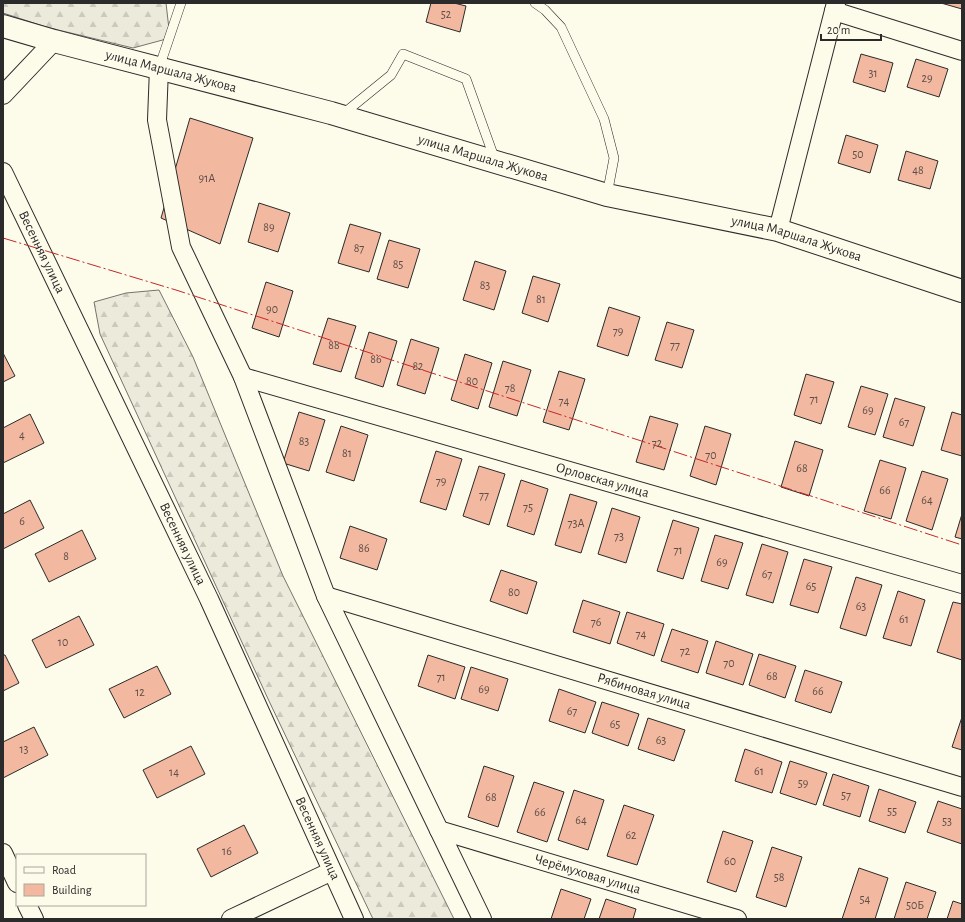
<svg xmlns="http://www.w3.org/2000/svg" width="965" height="922" viewBox="0 0 965 922" font-family="'Alegreya Sans',sans-serif">
<style>
.forest{fill:url(#forest-firs);stroke:#74746e}
.building{fill:#f2b8a0;stroke:#2b2b2b}
.lines{fill:none;stroke-linecap:round;stroke-linejoin:round}
.lane-casing{stroke:#2b2b2b;stroke-width:10}
.street-casing{stroke:#2b2b2b;stroke-width:20}
.secondary-casing{stroke:#2b2b2b;stroke-width:24}
.lane{stroke:#fdfbea;stroke-width:9}
.street{stroke:#fdfbea;stroke-width:18}
.secondary{stroke:#fdfbea;stroke-width:22}
.power{stroke:#c62828;stroke-width:1;stroke-dasharray:14 3 2 3;stroke-linecap:butt}
.labels{text-anchor:middle;dominant-baseline:central;stroke-width:3;stroke-linejoin:round;paint-order:stroke}
.number-label{font-size:12px;fill:#5d4e48}
.street-label{font-size:14px;fill:#2b2b2b;stroke:#fdfbea}
</style>
<defs>
<pattern id="forest-firs" width="22" height="20" patternUnits="userSpaceOnUse"><rect width="22" height="20" fill="#ecebdb"/><path d="M5 1l3.5 6h-7zM16 11l3.5 6h-7z" fill="#cbcabc"/></pattern>
</defs>
<rect width="100%" height="100%" fill="#fdfbea"/>
<g class="forest">
<path d="M3,3H166L170,38L133,48L46,27L3,13Z"/>
<path d="M159,290L193,357L283,576L454,919H373L269,701L100,334L94,302L126,293Z"/>
</g>
<g class="building">
<path d="M431,3H454L466,6L460,32L426,22Z"/>
<path d="M941,3H962V9Z"/>
<path d="M861,54L893,63L885,92L853,82Z"/>
<path d="M916,59L948,69L939,97L907,87Z"/>
<path d="M190,118L253,138L220,244L161,218Z"/>
<path d="M846,135L878,145L870,173L838,163Z"/>
<path d="M906,151L938,161L930,189L898,180Z"/>
<path d="M259,203L290,213L278,252L248,242Z"/>
<path d="M350,224L381,233L369,272L338,263Z"/>
<path d="M389,240L420,249L408,288L377,279Z"/>
<path d="M475,261L506,271L494,310L463,300Z"/>
<path d="M533,276L560,284L548,322L522,313Z"/>
<path d="M266,282L293,291L279,337L252,328Z"/>
<path d="M609,307L640,317L628,356L597,346Z"/>
<path d="M328,318L356,326L341,372L313,364Z"/>
<path d="M667,322L694,330L682,368L655,360Z"/>
<path d="M369,332L397,341L383,387L355,378Z"/>
<path d="M411,339L439,348L425,394L397,385Z"/>
<path d="M3,353L15,376L3,382Z"/>
<path d="M465,354L492,363L478,409L451,400Z"/>
<path d="M503,361L531,370L517,416L489,407Z"/>
<path d="M559,371L585,379L569,430L543,422Z"/>
<path d="M806,374L834,382L821,424L794,415Z"/>
<path d="M861,386L888,394L875,435L848,427Z"/>
<path d="M895,398L925,407L913,446L883,437Z"/>
<path d="M299,412L325,420L309,471L283,463Z"/>
<path d="M952,412L962,415V456L941,450Z"/>
<path d="M30,414L44,443L3,463V428Z"/>
<path d="M650,416L678,424L664,470L636,462Z"/>
<path d="M341,426L368,435L354,481L326,472Z"/>
<path d="M705,426L731,434L716,485L690,476Z"/>
<path d="M795,441L823,450L809,496L781,487Z"/>
<path d="M436,451L462,459L446,510L420,502Z"/>
<path d="M880,460L906,468L891,519L864,511Z"/>
<path d="M479,466L505,474L489,525L463,516Z"/>
<path d="M922,471L948,479L932,530L906,521Z"/>
<path d="M521,480L548,489L534,535L507,526Z"/>
<path d="M570,494L597,502L581,553L555,545Z"/>
<path d="M30,500L44,528L3,549V514Z"/>
<path d="M612,508L640,517L626,563L598,554Z"/>
<path d="M962,514V539L955,537Z"/>
<path d="M673,520L699,528L683,579L657,571Z"/>
<path d="M350,526L387,539L377,570L340,558Z"/>
<path d="M82,530L96,559L49,582L35,554Z"/>
<path d="M715,535L743,543L728,589L701,581Z"/>
<path d="M762,544L788,552L773,603L746,595Z"/>
<path d="M804,559L832,567L818,613L790,605Z"/>
<path d="M501,570L537,582L527,614L490,601Z"/>
<path d="M856,577L882,585L866,636L840,628Z"/>
<path d="M898,591L925,600L911,646L883,638Z"/>
<path d="M583,600L620,612L610,644L573,632Z"/>
<path d="M953,602L962,604V660L937,652Z"/>
<path d="M627,612L664,624L654,656L617,643Z"/>
<path d="M79,616L94,645L46,668L32,640Z"/>
<path d="M672,629L708,641L698,673L661,661Z"/>
<path d="M716,641L753,654L743,685L706,673Z"/>
<path d="M759,654L796,666L785,698L749,685Z"/>
<path d="M3,655H5L19,683L3,691Z"/>
<path d="M428,655L465,667L455,699L418,686Z"/>
<path d="M157,666L171,694L124,718L109,689Z"/>
<path d="M471,667L508,679L498,711L461,699Z"/>
<path d="M805,670L842,682L831,713L795,701Z"/>
<path d="M559,689L596,702L585,733L549,721Z"/>
<path d="M602,702L639,714L628,746L592,733Z"/>
<path d="M962,717V750L952,747Z"/>
<path d="M648,718L685,730L674,761L638,749Z"/>
<path d="M34,727L48,755L3,778V742Z"/>
<path d="M191,746L205,774L157,798L143,770Z"/>
<path d="M745,749L782,762L772,793L735,781Z"/>
<path d="M790,761L827,773L816,805L780,793Z"/>
<path d="M484,766L514,776L498,827L468,817Z"/>
<path d="M833,774L869,786L860,817L823,805Z"/>
<path d="M534,782L564,792L547,842L517,832Z"/>
<path d="M879,789L916,802L905,833L869,821Z"/>
<path d="M574,790L604,800L588,850L558,840Z"/>
<path d="M938,801L962,809V844L927,832Z"/>
<path d="M624,805L654,815L637,865L607,856Z"/>
<path d="M244,825L258,853L211,877L197,849Z"/>
<path d="M723,831L753,841L736,892L707,882Z"/>
<path d="M772,847L802,857L786,907L756,897Z"/>
<path d="M859,868L888,878L875,919H842Z"/>
<path d="M906,882L936,892L927,919H894Z"/>
<path d="M561,889L591,899L584,919H551Z"/>
<path d="M606,899L636,909L633,919H599Z"/>
<path d="M953,901L962,904V919H947Z"/>
</g>
<g class="lines">
<g class="lane-casing">
<g id="lane">
<path d="M535,3L545,10L561,27L604,119L614,158L607,195"/>
<path d="M159,68L181,3"/>
<path d="M340,112L348,110L391,75L403,54L466,79L495,160"/>
</g>
</g>
<g class="street-casing">
<g id="street">
<path d="M834,11L962,51"/>
<path d="M159,68L157,120L181,247L243,377L326,596L482,919"/>
<path d="M3,95L54,41"/>
<path id="s1" d="M3,172L209,599L354,919"/>
<path d="M778,230L836,3"/>
<path id="s2" d="M243,377L962,584"/>
<path id="s3" d="M326,596L962,787"/>
<path id="s4" d="M439,830L737,919"/>
<path d="M3,853L17,883"/>
<path d="M27,905L34,919"/>
<path d="M231,919L332,871"/>
</g>
</g>
<g class="secondary-casing">
<g id="secondary">
<path id="s5" d="M3,26L54,41L331,113L607,195L778,230L962,291"/>
</g>
</g>
<use href="#lane" class="lane"/>
<use href="#street" class="street"/>
<use href="#secondary" class="secondary"/>
<path class="power" d="M3,238L176,290L962,545"/>
</g>
<g class="labels">
<g class="number-label">
<text x="446" y="14">52</text>
<text x="873" y="73">31</text>
<text x="927" y="78">29</text>
<text x="858" y="154">50</text>
<text x="918" y="170">48</text>
<text x="207" y="178">91А</text>
<text x="269" y="227">89</text>
<text x="359" y="248">87</text>
<text x="398" y="264">85</text>
<text x="485" y="285">83</text>
<text x="541" y="299">81</text>
<text x="272" y="309">90</text>
<text x="618" y="331">79</text>
<text x="334" y="345">88</text>
<text x="675" y="345">77</text>
<text x="376" y="359">86</text>
<text x="418" y="366">82</text>
<text x="472" y="381">80</text>
<text x="510" y="388">78</text>
<text x="814" y="399">71</text>
<text x="564" y="401">74</text>
<text x="868" y="410">69</text>
<text x="904" y="422">67</text>
<text x="22" y="435">4</text>
<text x="304" y="441">83</text>
<text x="657" y="443">72</text>
<text x="347" y="453">81</text>
<text x="711" y="455">70</text>
<text x="802" y="468">68</text>
<text x="441" y="481">79</text>
<text x="885" y="490">66</text>
<text x="484" y="495">77</text>
<text x="927" y="500">64</text>
<text x="528" y="507">75</text>
<text x="22" y="521">6</text>
<text x="576" y="523">73А</text>
<text x="619" y="536">73</text>
<text x="364" y="548">86</text>
<text x="678" y="550">71</text>
<text x="66" y="556">8</text>
<text x="722" y="562">69</text>
<text x="767" y="574">67</text>
<text x="811" y="586">65</text>
<text x="514" y="592">80</text>
<text x="861" y="606">63</text>
<text x="904" y="619">61</text>
<text x="596" y="622">76</text>
<text x="641" y="634">74</text>
<text x="63" y="642">10</text>
<text x="685" y="651">72</text>
<text x="729" y="663">70</text>
<text x="772" y="676">68</text>
<text x="441" y="677">71</text>
<text x="484" y="689">69</text>
<text x="818" y="691">66</text>
<text x="140" y="692">12</text>
<text x="572" y="711">67</text>
<text x="615" y="724">65</text>
<text x="661" y="740">63</text>
<text x="24" y="749">13</text>
<text x="759" y="771">61</text>
<text x="174" y="772">14</text>
<text x="803" y="783">59</text>
<text x="846" y="795">57</text>
<text x="491" y="797">68</text>
<text x="892" y="811">55</text>
<text x="540" y="812">66</text>
<text x="581" y="820">64</text>
<text x="947" y="821">53</text>
<text x="631" y="835">62</text>
<text x="227" y="851">16</text>
<text x="730" y="861">60</text>
<text x="779" y="877">58</text>
<text x="865" y="899">54</text>
<text x="915" y="905">50Б</text>
</g>
<g class="street-label">
<text stroke="none"><textPath href="#s5" startOffset="174">улица Маршала Жукова</textPath></text>
<text stroke="none"><textPath href="#s5" startOffset="498">улица Маршала Жукова</textPath></text>
<text stroke="none"><textPath href="#s5" startOffset="822">улица Маршала Жукова</textPath></text>
<text stroke="none"><textPath href="#s1" startOffset="89">Весенняя улица</textPath></text>
<text stroke="none"><textPath href="#s2" startOffset="374">Орловская улица</textPath></text>
<text stroke="none"><textPath href="#s1" startOffset="413">Весенняя улица</textPath></text>
<text stroke="none"><textPath href="#s3" startOffset="332">Рябиновая улица</textPath></text>
<text stroke="none"><textPath href="#s1" startOffset="737">Весенняя улица</textPath></text>
<text stroke="none"><textPath href="#s4" startOffset="155">Черёмуховая улица</textPath></text>
</g>
</g>
<rect width="965" height="922" fill="none" stroke="#2b2b2b" stroke-width="8"/>
<rect x="16" y="854" width="130" height="52" fill="#fdfbea" stroke="#a9a89e"/>
<rect x="24" y="867" width="20" height="6" fill="#fdfbea" stroke="#a9a89e"/>
<text x="52" y="874" font-size="12" fill="#2b2b2b">Road</text>
<rect x="24" y="884" width="20" height="12" fill="#f2b8a0" stroke="#a9a89e"/>
<text x="52" y="894" font-size="12" fill="#2b2b2b">Building</text>
<path d="M821 34v6h60v-6" fill="none" stroke="#2b2b2b" stroke-width="2"/>
<text x="827" y="34" font-size="12" fill="#2b2b2b" stroke="#fdfbea" stroke-width="3" paint-order="stroke">20 m</text>
</svg>
